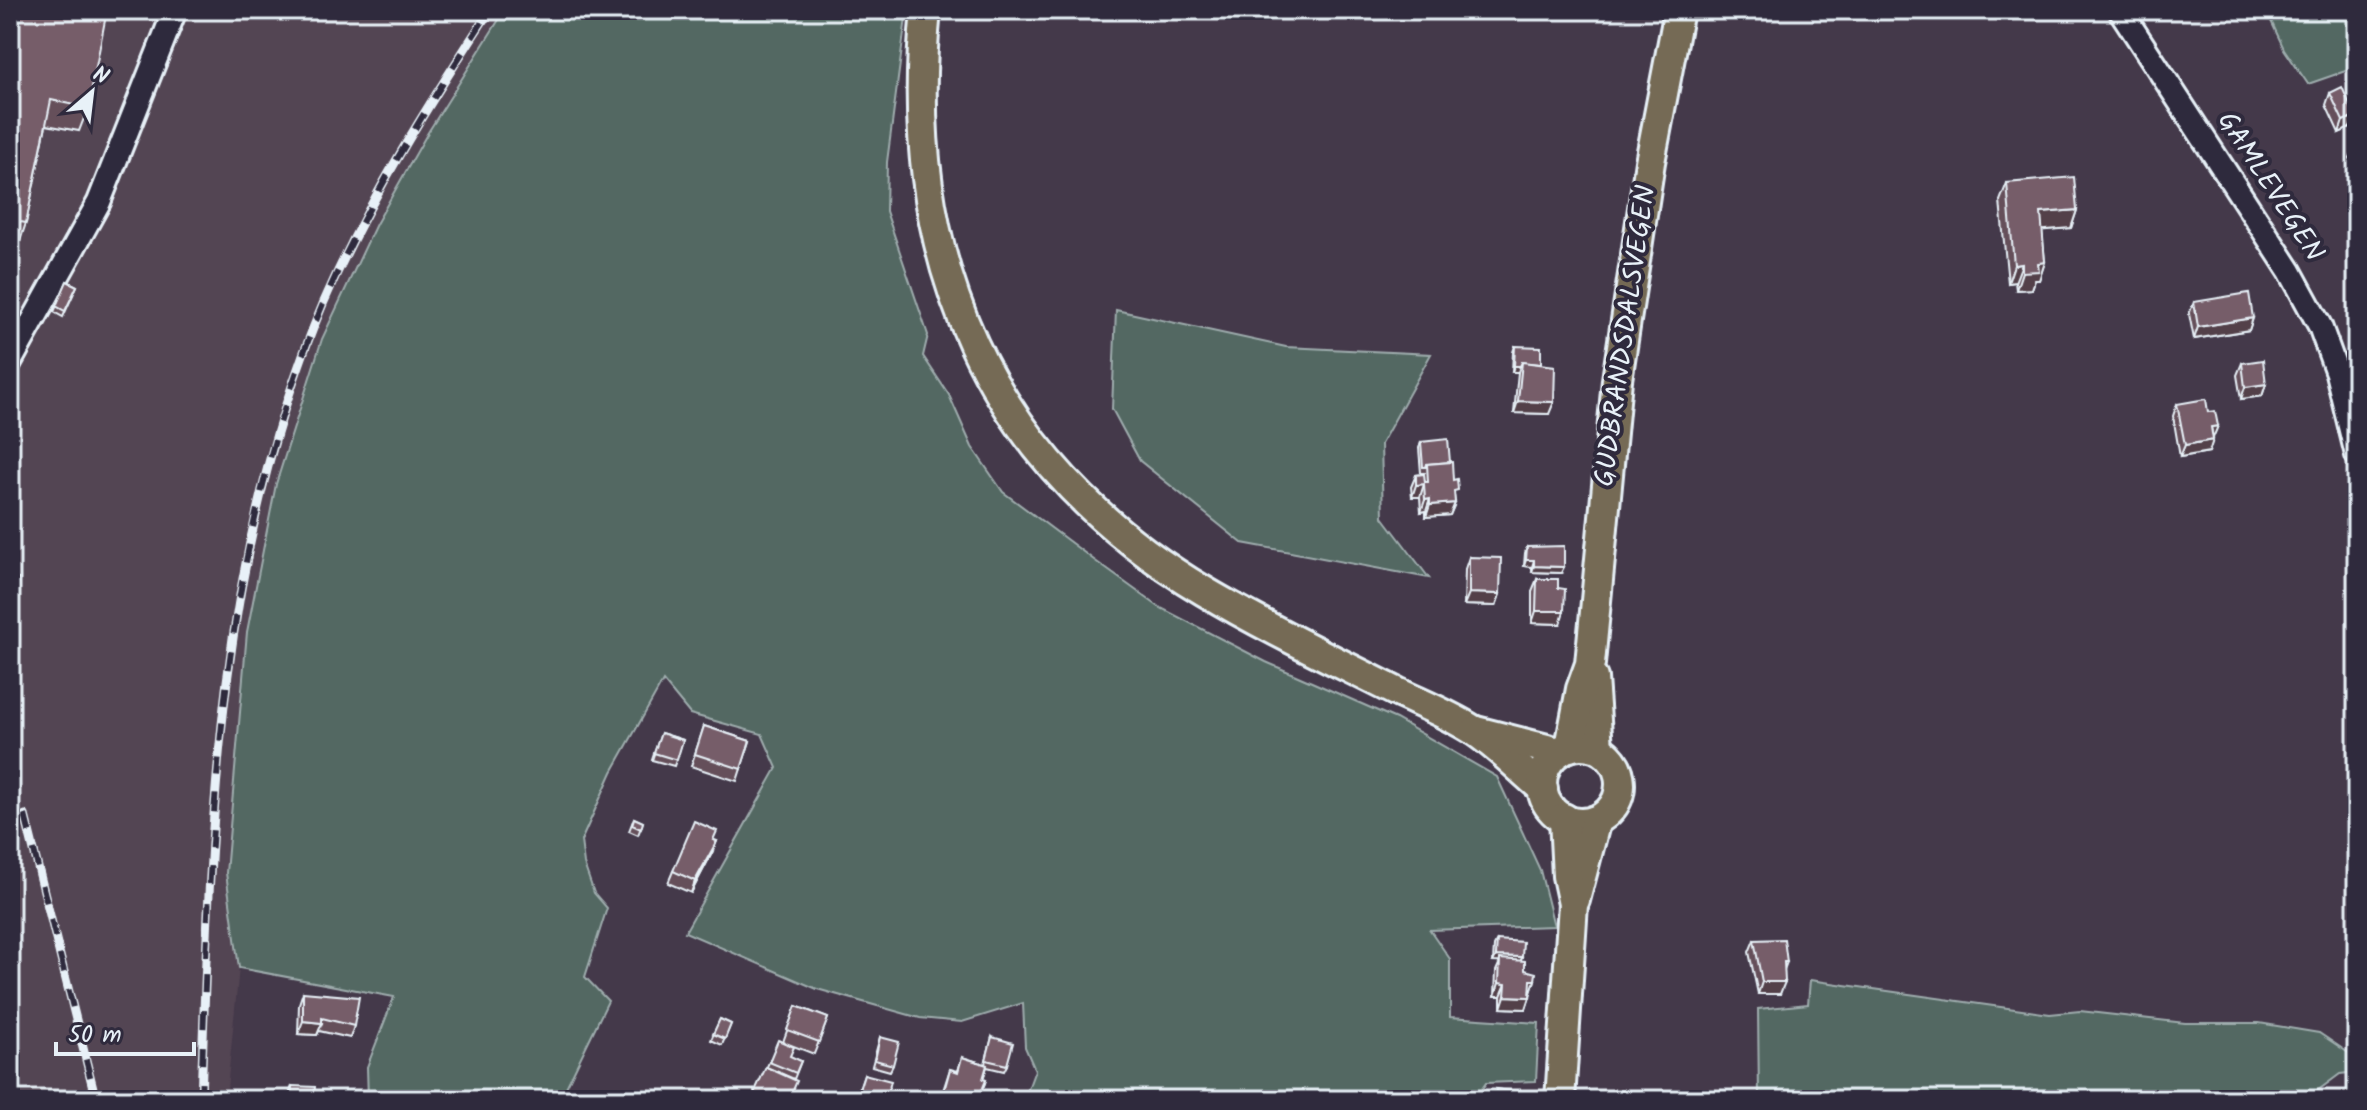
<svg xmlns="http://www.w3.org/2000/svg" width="2367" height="1110" viewBox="0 0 2367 1110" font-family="Kalam,sans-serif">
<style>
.built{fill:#534453}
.green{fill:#536862;stroke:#9eacad;stroke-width:2}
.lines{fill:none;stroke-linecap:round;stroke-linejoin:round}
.minor-casing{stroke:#e8f1f8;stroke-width:28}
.major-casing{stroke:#e8f1f8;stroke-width:34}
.minor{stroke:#2f2a3d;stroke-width:22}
.major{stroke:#756a55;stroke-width:28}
.rail-casing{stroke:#e8f1f8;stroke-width:9}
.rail{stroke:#2f2a3d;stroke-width:6;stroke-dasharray:18;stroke-linecap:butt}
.wall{fill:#65505a;stroke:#e8f1f8;stroke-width:2}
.shaded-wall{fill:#53414a;stroke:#e8f1f8;stroke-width:2}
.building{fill:#765d69;stroke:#e8f1f8;stroke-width:2}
.labels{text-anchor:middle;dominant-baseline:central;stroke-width:8;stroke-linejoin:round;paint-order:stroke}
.street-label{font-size:28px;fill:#e8f1f8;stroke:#2f2a3d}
</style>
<rect width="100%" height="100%" fill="#44394a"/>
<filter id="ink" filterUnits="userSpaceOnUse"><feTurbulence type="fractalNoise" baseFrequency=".0125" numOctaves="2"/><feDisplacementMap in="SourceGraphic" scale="16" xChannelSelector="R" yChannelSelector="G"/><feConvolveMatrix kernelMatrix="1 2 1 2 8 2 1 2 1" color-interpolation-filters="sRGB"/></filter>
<g filter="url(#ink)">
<path class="built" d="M10,10H505L427,134L276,484L247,632L226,873L239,968L226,1100H10Z"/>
<g class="green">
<path d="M505,10H907L887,162L886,211L928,335L923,356L949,395L972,447L1003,492L1094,560L1159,607L1266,662L1396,719L1497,777L1540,870L1554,926L1430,930L1450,959V1017L1539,1023L1536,1081L1486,1083L1474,1100H1024L1035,1070L1025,1047L1023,1003L962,1022L920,1018L817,989L685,932L777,768L762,734L690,714L663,681L612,772L581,841L584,864L594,893L607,908L585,977L608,1001L560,1100H368L367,1067L394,997L239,968L226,873L247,632L276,484L322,339L376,224L427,134Z"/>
<path d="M2266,10H2357V67L2308,84L2284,49Z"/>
<path d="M1116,310L1286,347L1431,354L1381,444L1383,517L1429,578L1242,543L1140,461L1112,409Z"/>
<path d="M1810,980L2050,1014L2080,1011L2185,1023H2259L2319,1033L2356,1058L2357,1072L2340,1074L2305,1100H1759L1758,1009L1808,1004Z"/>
</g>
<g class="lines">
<g class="minor-casing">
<g id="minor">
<path d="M2120,10L2290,271L2320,326L2337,373L2357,455"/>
<path d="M10,362L99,202L175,10"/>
</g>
</g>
<g class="major-casing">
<g id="major">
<path d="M926,10C901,256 986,462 1204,591C1266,628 1332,659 1397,692C1422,704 1450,715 1473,730C1498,746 1520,770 1543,789"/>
<path d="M1593,678L1598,748"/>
<path d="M1476,731L1559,752"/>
<circle cx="1581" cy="784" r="39"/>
<path d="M1570,747L1581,689L1590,664L1617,380L1650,162L1679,10"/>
<path d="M1575,900L1596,820"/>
<path d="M1560,1100L1573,904L1567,876L1564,818"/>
</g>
</g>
<use href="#minor" class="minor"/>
<use href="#major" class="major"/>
<g class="rail-casing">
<g id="rail">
<path d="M25,815L96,1100"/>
<path d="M201,1100C210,831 216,556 323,304C368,200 428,105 490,10"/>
</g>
</g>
<use href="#rail" class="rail"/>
</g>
<g class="wall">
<path d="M10,10L88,108L79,131L46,125L26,223L18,247L10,245Z"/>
<path d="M2330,93L2355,116L2350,128L2339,133L2326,105Z"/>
<path d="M2357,145V172L2350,158L2355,146Z"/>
<path d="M2007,183L2077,210L2071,228L2042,230L2045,262L2039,280H2035L2032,289L2016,290L2015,282L2008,283L2000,201Z"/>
<path d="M67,281L77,286L63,317L54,312Z"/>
<path d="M2194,302L2253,318L2249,330L2194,339L2189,314Z"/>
<path d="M1515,346L1541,364L1549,414L1514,413L1518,372H1512L1513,352Z"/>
<path d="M2242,363L2266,384L2262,396L2241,399L2237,375Z"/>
<path d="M2177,404L2213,438L2209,452L2180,457L2173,416Z"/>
<path d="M1421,442L1450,462L1455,503L1450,515L1426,517V511L1421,512L1420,497H1412L1411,487L1416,475L1423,474L1424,473H1421L1419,448Z"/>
<path d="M1527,547L1561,573L1532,572V567L1524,566L1525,553Z"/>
<path d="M1469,557L1500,594L1496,606L1464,605L1465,569Z"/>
<path d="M1537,579L1560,624L1532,623V591Z"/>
<path d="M704,726L750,741L737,781L691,766Z"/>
<path d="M661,733L683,740L674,766L652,760Z"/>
<path d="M634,818L643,822L638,835L629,831Z"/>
<path d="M714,840L717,841L712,853L691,893L668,883L673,871Z"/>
<path d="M1497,940L1521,961L1525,970L1535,980L1526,1009L1501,1008V996H1495L1496,971L1500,962H1493L1494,946Z"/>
<path d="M1754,940L1787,962L1784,970L1780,994H1758L1749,952Z"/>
<path d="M303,992L354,1026L350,1038L319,1031L317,1035L298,1034L299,1004Z"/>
<path d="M796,1006L828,1018L814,1054L783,1042Z"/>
<path d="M720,1019L731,1024L722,1045L711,1040Z"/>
<path d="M880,1037L893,1065L890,1071L872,1066Z"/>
<path d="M992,1037L1007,1065L1004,1071L987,1067L983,1079L986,1080L979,1100H940L950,1069L958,1071L962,1057L985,1064Z"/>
<path d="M791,1057L801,1061L794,1079L771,1069L790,1100H752L769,1062Z"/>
<path d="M864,1074L886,1100H855Z"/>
<path d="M292,1086L314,1100H287Z"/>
</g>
<g class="shaded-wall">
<path d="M2355,116L2350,128L2339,133L2343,121Z"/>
<path d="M2077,210L2071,228L2034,231L2041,213Z"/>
<path d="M2045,262L2039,280H2035L2032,289L2016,290L2022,272L2038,263Z"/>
<path d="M2022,264L2015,282L2008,283L2014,265Z"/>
<path d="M2253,318L2249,330L2194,339L2198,327Z"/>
<path d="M1514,366H1520L1518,372H1512Z"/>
<path d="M2266,384L2262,396L2241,399L2245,387Z"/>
<path d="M1518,401L1554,402L1549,414L1514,413Z"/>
<path d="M2218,426L2213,438L2211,427Z"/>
<path d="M2213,440L2209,452L2180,457L2185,445Z"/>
<path d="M1424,484L1420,497H1412L1416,485Z"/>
<path d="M1430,499L1426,511L1421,512L1425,500Z"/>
<path d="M1455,503L1450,515L1426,517L1430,505Z"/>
<path d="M1526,560H1534L1532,567L1524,566Z"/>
<path d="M1534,566L1564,567L1561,573L1532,572Z"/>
<path d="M1469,593L1500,594L1496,606L1464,605Z"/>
<path d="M1536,611H1564L1560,624L1532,623Z"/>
<path d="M717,841L712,853L691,893L695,881Z"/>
<path d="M1496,956L1522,957L1520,963L1493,962Z"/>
<path d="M1531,980H1535L1531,992H1526Z"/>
<path d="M1762,982H1785L1780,994H1758Z"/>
<path d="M1499,983L1506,984L1501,996H1495Z"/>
<path d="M1505,996L1530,997L1526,1009L1501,1008Z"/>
<path d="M303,1021L322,1023L317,1035L298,1034Z"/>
</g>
<g class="building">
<path d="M10,10H107L88,108L51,100L26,223L10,220Z"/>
<path d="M2342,87L2355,116L2343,121L2330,93Z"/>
<path d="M2074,177L2077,210L2041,213L2045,262L2038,263L2039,271L2022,272V264L2014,265L2007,183Z"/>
<path d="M67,281L77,286L65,311L56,306Z"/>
<path d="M2249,293L2253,318L2198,327L2194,302Z"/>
<path d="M1515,346L1541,347V364L1522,362L1520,366H1514Z"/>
<path d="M2263,360L2266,384L2245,387L2242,363Z"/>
<path d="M1522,362L1555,366L1554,402L1518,401Z"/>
<path d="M2206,399L2208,412L2215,411L2218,426L2211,427L2213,440L2185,445L2177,404Z"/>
<path d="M1448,439L1450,462L1427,464L1426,467H1423L1421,442Z"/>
<path d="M1452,462L1453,480L1457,479L1458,490L1454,491L1455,503L1430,505V499L1425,500L1424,484L1416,485V475L1424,474L1425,482H1428L1427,464Z"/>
<path d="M1564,546V567L1534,566V560H1526L1527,547Z"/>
<path d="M1469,557L1501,558L1500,594L1469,593Z"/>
<path d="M10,577L19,579L10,625Z"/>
<path d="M1537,579H1558V588L1565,589L1564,611H1536Z"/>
<path d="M704,726L750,741L741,769L695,754Z"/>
<path d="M661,733L683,740L677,760L654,753Z"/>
<path d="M634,818L643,822L641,829L632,825Z"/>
<path d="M694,821L717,831L713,840L717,841L695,881L673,871Z"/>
<path d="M1784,939L1787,962H1784L1785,982H1762L1754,940Z"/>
<path d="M1497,940L1523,942L1522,957L1496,956Z"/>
<path d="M1500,959L1525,961V970L1536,973L1535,980H1531L1530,997L1505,996L1506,984L1499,983Z"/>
<path d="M303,992L359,997L354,1026L322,1018V1023L303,1021Z"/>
<path d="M796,1006L828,1018L819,1042L787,1030Z"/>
<path d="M720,1019L731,1024L725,1039L713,1034Z"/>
<path d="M880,1037L899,1042L893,1065L875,1060Z"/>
<path d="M992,1037L1013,1043L1007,1065L986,1060Z"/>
<path d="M778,1040L794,1047L790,1056L801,1061L796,1073L769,1062Z"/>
<path d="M962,1057L987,1065L983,1079L986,1080L978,1100H967L944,1091L950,1069L958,1072Z"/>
<path d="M766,1067L797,1081L789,1100H770L754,1093Z"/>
<path d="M864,1074L891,1081L886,1100H869L857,1096Z"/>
<path d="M292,1086L315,1087L314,1100H291Z"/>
<path d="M1496,1089L1519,1092L1518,1100H1495Z"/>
</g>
</g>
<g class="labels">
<g class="street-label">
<text transform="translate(2270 187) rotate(57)">GAMLEVEGEN</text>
<text transform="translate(1626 336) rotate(-82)">GUDBRANDSDALSVEGEN</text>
</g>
</g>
<rect width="2367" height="1110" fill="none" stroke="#2f2a3d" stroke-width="40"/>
<rect x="20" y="20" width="2327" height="1070" fill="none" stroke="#e8f1f8" stroke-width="3" filter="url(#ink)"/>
<g transform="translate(92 92) rotate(28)" stroke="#2f2a3d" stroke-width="6" paint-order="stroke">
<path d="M0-6L14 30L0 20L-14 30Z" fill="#e8f1f8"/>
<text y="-12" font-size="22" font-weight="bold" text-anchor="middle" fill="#e8f1f8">N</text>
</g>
<path d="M56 1042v12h138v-12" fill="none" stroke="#e8f1f8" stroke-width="4"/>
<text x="68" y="1042" font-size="24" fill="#e8f1f8" stroke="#2f2a3d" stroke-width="6" paint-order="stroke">50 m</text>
</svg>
